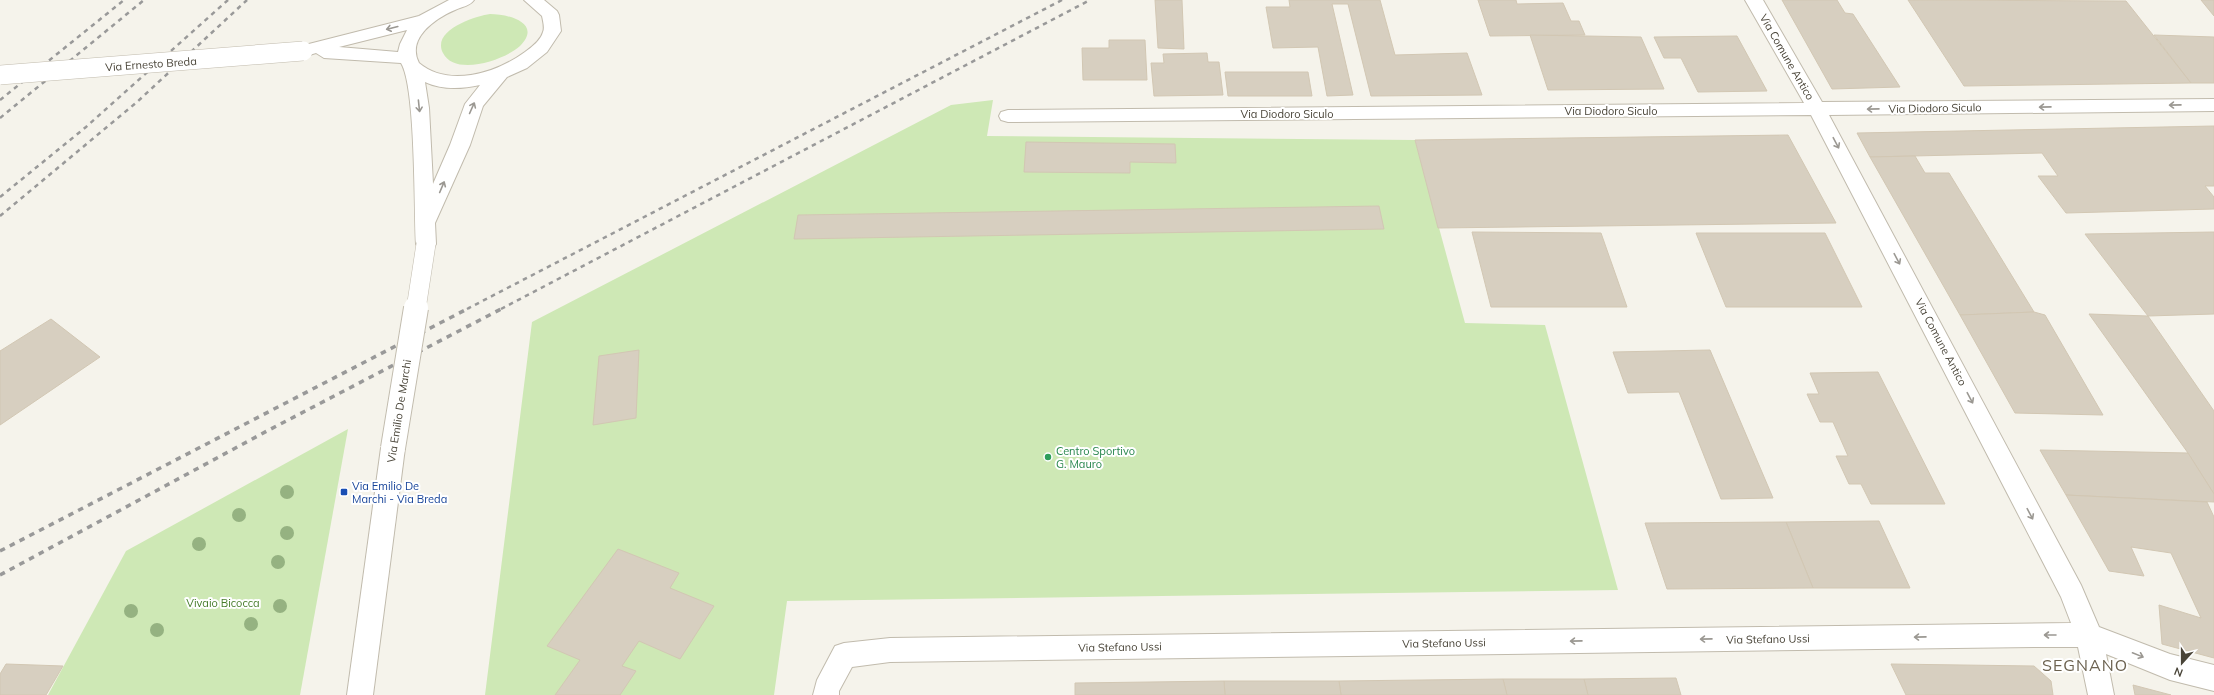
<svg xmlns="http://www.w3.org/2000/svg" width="2214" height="695" viewBox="0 0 2214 695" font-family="Mulish,sans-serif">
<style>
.green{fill:#cee8b5}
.building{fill:#d7cfc0;stroke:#d2c7b3}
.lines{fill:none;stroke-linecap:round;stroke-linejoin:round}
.minor-casing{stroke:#c1bbad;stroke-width:2}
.minor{fill:#fff;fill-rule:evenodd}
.rail-far1{stroke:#999;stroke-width:2.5;stroke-dasharray:4.5 4.5;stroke-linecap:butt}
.rail{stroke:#999;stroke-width:3.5;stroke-dasharray:5.5 5.5;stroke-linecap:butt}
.minor-bridge-far1-casing{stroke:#c1bbad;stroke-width:20;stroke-linecap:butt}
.minor-bridge-casing{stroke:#c1bbad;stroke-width:26;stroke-linecap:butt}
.minor-bridge-far1{stroke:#fff;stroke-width:19}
.minor-bridge{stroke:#fff;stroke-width:24}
.tree{fill:#95b281}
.oneway{stroke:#9b9892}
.leisure-dot{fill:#2e9e5b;stroke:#fff;stroke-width:1.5}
.transit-dot{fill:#1a4fb4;stroke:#fff;stroke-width:1.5}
.labels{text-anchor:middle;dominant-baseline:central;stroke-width:4;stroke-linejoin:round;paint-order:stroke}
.street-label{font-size:11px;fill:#494438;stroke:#fff}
.leisure-label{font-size:11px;fill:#27864d;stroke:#fff;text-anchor:start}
.transit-label{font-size:11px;fill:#164399;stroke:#fff;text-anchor:start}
.park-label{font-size:11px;fill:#467c2b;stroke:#fff}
.near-quarter-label{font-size:16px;letter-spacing:1px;fill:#6c6250;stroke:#fff}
</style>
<rect width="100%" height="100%" fill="#f5f3eb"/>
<g class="green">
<path d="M490,14C508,14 543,23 520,46C505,60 455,77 443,53C431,30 476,16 490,14Z"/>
<path d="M993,100L987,136L1415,140L1465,323L1545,325L1618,590L787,601L774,695H485L532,322L951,105Z"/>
<path d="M348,429L300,695H48L126,551Z"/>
</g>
<g class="building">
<path d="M1155,0H1182L1184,49L1158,48Z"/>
<path d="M1289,0H1380L1395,55L1467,53L1482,95L1371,96L1348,4H1332L1353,95L1327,96L1318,47L1273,48L1266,7H1290Z"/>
<path d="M1478,0H1516L1517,4L1563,3L1571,21H1579L1585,35L1490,36Z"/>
<path d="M1782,0H1837L1845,13L1853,14L1900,87L1832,89Z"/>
<path d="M1908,0L2126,1L2191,83L1964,86Z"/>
<path d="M2201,0H2214V16Z"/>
<path d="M1530,35L1641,37L1664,89L1548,90Z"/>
<path d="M2154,35L2214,37V83H2191Z"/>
<path d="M1737,36L1767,91L1698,92L1681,58H1664L1654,37Z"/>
<path d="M1109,40H1145L1147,80H1083L1082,48H1109Z"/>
<path d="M1207,53L1208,62H1219L1223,95L1154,96L1151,63H1164L1163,54Z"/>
<path d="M1225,72H1308L1312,96H1228Z"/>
<path d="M2214,126V186H2205L2214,197V209L2066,213L2038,176H2058L2042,153L1870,157L1857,133Z"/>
<path d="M1788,135L1836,223L1438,228L1415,140Z"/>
<path d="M1026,142L1175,144L1176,163L1130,162V173L1024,172Z"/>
<path d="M1915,156L1925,173H1949L2034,312L1960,315L1870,157Z"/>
<path d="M1379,206L1384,229L794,239L798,215Z"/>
<path d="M1472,232L1601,233L1627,307H1491Z"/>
<path d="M2214,232V314L2148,316L2085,234Z"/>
<path d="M1696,233H1825L1862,307H1726Z"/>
<path d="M2034,312L2045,315L2103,415L2015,413L1960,315Z"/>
<path d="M2089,314L2148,316L2214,411V494L2188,453Z"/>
<path d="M51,319L100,357L0,425V351Z"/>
<path d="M639,350L636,418L593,425L599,356Z"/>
<path d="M1710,350L1773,498L1721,499L1679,392L1628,393L1613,352Z"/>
<path d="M1878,372L1945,504H1871L1861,484H1849L1836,456H1848L1833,422H1820L1807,394H1819L1810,373Z"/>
<path d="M2040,450L2188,453L2214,494V502L2066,495Z"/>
<path d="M2066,495L2207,502L2214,517V658L2162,644L2159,605L2201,618L2171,553L2131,547L2144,576L2109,571Z"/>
<path d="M1879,521L1910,588H1813L1786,522Z"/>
<path d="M1786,522L1813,588L1667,589L1645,523Z"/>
<path d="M618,549L679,573L670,588L714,606L680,659L639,641L622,666L636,671L620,695H555L580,660L547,646Z"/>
<path d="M6,664L63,666L46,695H0V674Z"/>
<path d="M1891,664L2034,666L2051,681L2053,695H1906Z"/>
<path d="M1676,678L1681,695H1588L1584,679Z"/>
<path d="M1503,679H1584L1588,695H1507Z"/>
<path d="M1503,679L1507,695H1341L1339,681Z"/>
<path d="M1224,681H1339L1341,695H1225Z"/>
<path d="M1224,681L1225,695H1075V683Z"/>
<path d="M2133,685L2171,695H2135Z"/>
</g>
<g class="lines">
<g class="minor-casing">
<g id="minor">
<path d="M449,0H474C470,6 461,7 455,10C436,18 406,38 419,63C449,88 496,73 525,52C532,47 541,40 543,32C545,28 543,21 542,16L524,0H544L557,11L559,15L561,31L547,52L527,68L507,77L483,106L470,145L435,223L436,244L433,249L426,252L419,249L416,244C414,209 416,87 401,63L324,58L316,53L303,57L297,55L294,51L297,47L419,16ZM407,30L400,44L398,52L339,47ZM425,82C442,90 462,89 480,85L465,104L450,145L433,184L429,108Z"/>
<path d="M1745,0H1763L1822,102L2214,99V111L1829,115L2081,585L2099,627L2170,654L2214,665V691L2170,680L2106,654L2114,695H2088L2078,647H2034L890,662L852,667L839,691V695H813L817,680L835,646L844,643L890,638L2071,623L2061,597L1811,115L1008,122L1001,120L999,116L1001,112L1008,110L1804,103Z"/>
<path d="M393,438L401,441L405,448L373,695H347L381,448L385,441Z"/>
</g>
</g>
<use href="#minor" class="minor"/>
<g class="rail-far1">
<path d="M0,100L124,0"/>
<path d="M0,118L144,0"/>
<path d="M0,197L86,127L228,0"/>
<path d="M0,216L137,102L247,0"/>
<path d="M467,309L1062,0"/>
<path d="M501,309L1090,0"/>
</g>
<g class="rail">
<path d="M0,551L469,308"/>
<path d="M0,575L267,431L503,308"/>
</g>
<g class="minor-bridge-far1-casing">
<g id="minor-bridge-far1">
<path d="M0,75L303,51"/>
<path d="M416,309L426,244"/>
</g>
</g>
<g class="minor-bridge-casing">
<path id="minor-bridge" d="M393,448L416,308"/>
</g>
<use href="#minor-bridge-far1" class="minor-bridge-far1"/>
<use href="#minor-bridge" class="minor-bridge"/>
</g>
<g class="tree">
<circle cx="287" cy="492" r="7"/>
<circle cx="239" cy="515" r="7"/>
<circle cx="287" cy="533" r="7"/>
<circle cx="199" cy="544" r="7"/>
<circle cx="278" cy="562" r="7"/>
<circle cx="280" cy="606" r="7"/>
<circle cx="131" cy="611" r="7"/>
<circle cx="251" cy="624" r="7"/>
<circle cx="157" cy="630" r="7"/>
</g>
<defs><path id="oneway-shaft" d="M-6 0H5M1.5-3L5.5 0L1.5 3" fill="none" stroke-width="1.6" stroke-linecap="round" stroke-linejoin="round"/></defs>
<g class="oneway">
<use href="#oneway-shaft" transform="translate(392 28) rotate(166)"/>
<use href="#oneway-shaft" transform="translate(2175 105) rotate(179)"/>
<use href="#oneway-shaft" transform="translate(419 106) rotate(84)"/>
<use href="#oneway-shaft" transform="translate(2045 107) rotate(179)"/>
<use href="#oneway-shaft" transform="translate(472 108) rotate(-66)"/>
<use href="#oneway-shaft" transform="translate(1873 109) rotate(179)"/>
<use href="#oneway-shaft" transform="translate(1836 143) rotate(62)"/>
<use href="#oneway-shaft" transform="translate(442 187) rotate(-67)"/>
<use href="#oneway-shaft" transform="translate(1897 259) rotate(62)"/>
<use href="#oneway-shaft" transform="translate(1970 398) rotate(62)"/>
<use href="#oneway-shaft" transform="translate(2030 514) rotate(62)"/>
<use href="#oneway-shaft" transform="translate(2050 635) rotate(-180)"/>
<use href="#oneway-shaft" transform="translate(1920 637) rotate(179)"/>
<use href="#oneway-shaft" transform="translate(1706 639) rotate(179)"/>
<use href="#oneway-shaft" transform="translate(1576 641) rotate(179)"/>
<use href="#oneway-shaft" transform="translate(2138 655) rotate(22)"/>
</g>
<circle class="leisure-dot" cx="1048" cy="457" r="4"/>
<rect class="transit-dot" x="340" y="488" width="8" height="8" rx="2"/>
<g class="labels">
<g class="street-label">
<text transform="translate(1787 57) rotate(60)">Via Comune Antico</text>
<text transform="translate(151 64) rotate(-4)">Via Ernesto Breda</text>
<text transform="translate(1935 108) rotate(-1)">Via Diodoro Siculo</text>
<text x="1611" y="111">Via Diodoro Siculo</text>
<text x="1287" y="114">Via Diodoro Siculo</text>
<text transform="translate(1941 342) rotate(62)">Via Comune Antico</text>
<text transform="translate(399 411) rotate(-81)">Via Emilio De Marchi</text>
<text transform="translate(1768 639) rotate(-1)">Via Stefano Ussi</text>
<text transform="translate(1444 643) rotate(-1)">Via Stefano Ussi</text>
<text transform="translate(1120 647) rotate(-1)">Via Stefano Ussi</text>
</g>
<g class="leisure-label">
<text x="1056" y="451">Centro Sportivo<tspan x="1056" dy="13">G. Mauro</tspan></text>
</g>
<g class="transit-label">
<text x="352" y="486">Via Emilio De<tspan x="352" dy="13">Marchi - Via Breda</tspan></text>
</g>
<g class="park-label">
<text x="223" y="603">Vivaio Bicocca</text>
</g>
<g class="near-quarter-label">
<text x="2085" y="665">SEGNANO</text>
</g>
</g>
<g transform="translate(2182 663) rotate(201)" stroke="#ffffff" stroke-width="3" paint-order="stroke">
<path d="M0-3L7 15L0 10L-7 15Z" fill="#494438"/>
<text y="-6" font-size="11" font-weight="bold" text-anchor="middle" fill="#494438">N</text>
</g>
</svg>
